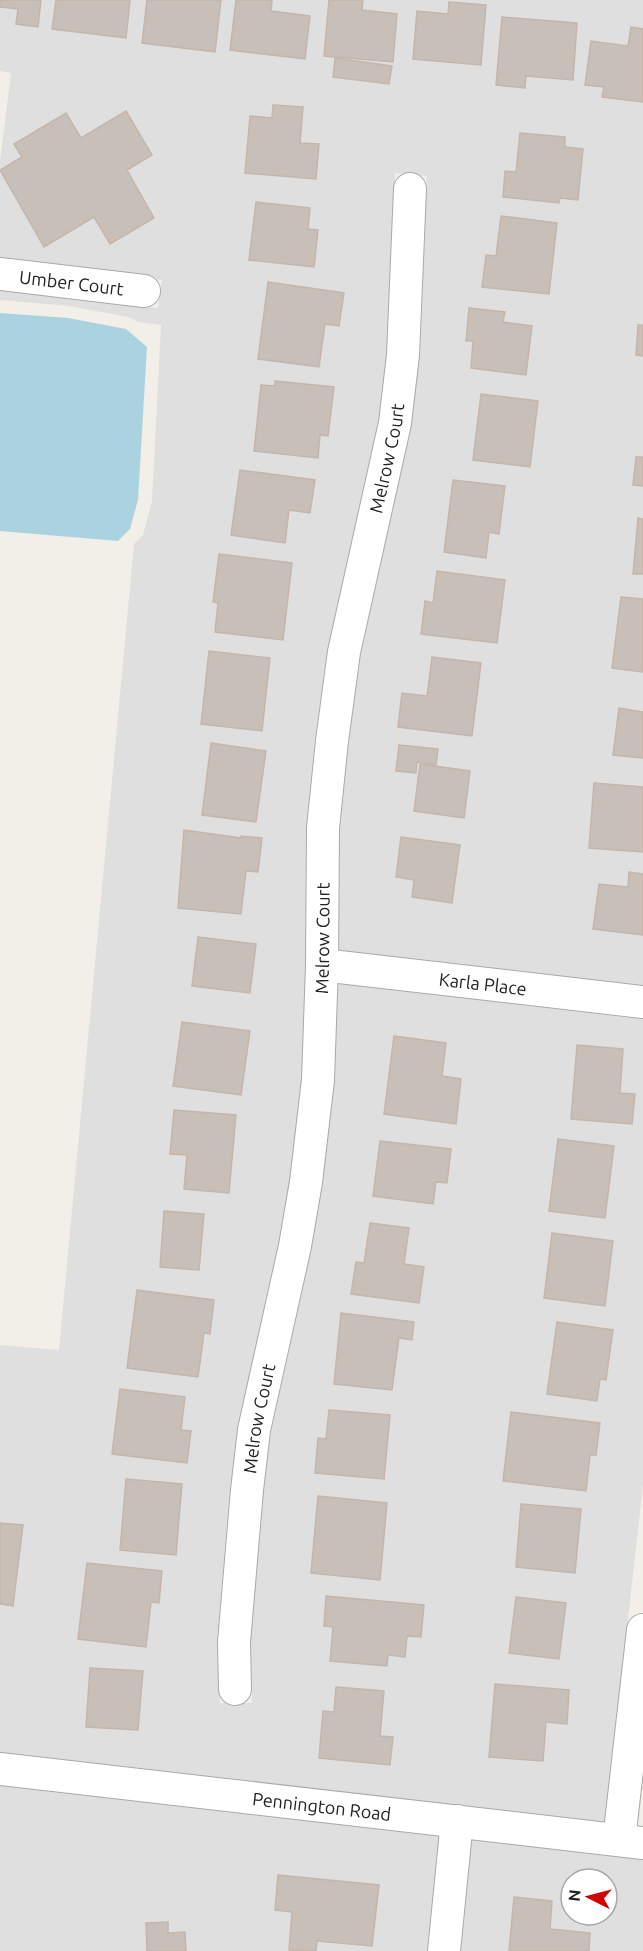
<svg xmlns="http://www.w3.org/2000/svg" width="643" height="1951" viewBox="0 0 643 1951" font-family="Ubuntu,sans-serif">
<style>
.residential{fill:#e0dfdf;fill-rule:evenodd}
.water{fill:#aad3df}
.building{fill:#c7bfb8;stroke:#c4b6ab;stroke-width:1.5}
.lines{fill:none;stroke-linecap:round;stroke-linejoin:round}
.minor-casing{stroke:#a9a9a9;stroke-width:34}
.minor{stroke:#fff;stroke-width:32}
.labels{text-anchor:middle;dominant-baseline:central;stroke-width:4.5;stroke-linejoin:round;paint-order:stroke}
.street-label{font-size:18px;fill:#222;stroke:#fff}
</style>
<rect width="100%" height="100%" fill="#f2efe9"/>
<g class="residential">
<path d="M0,0H643V987L339,952V829L347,742L360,655L411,424L419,356L427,176L395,173L387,354L379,420L328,649L315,739L307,827L306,963L302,1079L290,1180L279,1244L238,1428L230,1489L217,1641L220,1703H252L250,1643L263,1492L271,1432L311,1250L322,1185L334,1082L338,981L643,1016V1485L605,1824L0,1755V1345L59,1350L134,544L143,535L152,501L161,325L138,322L128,317L69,306L0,300V289L158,308L162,280L0,260V160L11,73L0,71Z"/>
<path d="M0,1784L439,1834L427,1951H0Z"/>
<path d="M472,1837L643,1857V1951H460ZM571,1879H607V1915H571Z"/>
</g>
<path class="water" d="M0,313L68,318L126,329L147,347L138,500L130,529L118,541L0,531Z"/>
<g class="building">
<path d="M0,0H41L38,27L16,24L18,9L0,7Z"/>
<path d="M56,0H130L126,38L52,29Z"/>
<path d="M147,0H221L215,52L142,43Z"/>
<path d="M236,0H272L271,11L310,16L305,59L230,50Z"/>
<path d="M329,0H363L362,10L397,14L393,62L324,56Z"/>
<path d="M449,2L486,5L481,65L413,59L417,11L448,14Z"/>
<path d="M502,17L577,23L573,80L526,76L525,88L496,85Z"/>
<path d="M631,27L643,29V102L602,97L604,87L585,85L591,41L628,46Z"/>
<path d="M335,58L392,66L389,84L333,77Z"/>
<path d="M273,105L303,107L300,143L319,144L316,179L245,173L250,116L272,118Z"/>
<path d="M126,111L152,155L127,170L154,218L110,244L94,217L44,247L0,170L22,157L14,144L66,113L81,138Z"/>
<path d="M520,133L565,137V147L583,149L578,200L560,198L559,203L503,197L505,171L516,172Z"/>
<path d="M256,202L310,208L308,229L318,230L314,267L249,260Z"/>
<path d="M501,216L557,223L549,294L482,287L486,255L496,256Z"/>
<path d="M268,282L344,293L339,326L325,324L319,367L258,359Z"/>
<path d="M469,308L505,312L503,322L532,326L526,375L471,368L473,341H466Z"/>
<path d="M638,325H643V356L636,355Z"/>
<path d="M275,381L334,387L328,436L320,435L318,458L254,451L261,385L275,386Z"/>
<path d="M481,394L538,401L530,467L473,460Z"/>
<path d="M636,457H643V486L633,485Z"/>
<path d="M240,470L315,480L310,513L289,510L285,543L231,535Z"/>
<path d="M453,480L505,486L499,534L489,532L486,558L444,552Z"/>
<path d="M638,518L643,519V574H633Z"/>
<path d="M219,554L292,563L283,640L215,632L218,603L213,602Z"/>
<path d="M437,571L505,580L497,643L421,634L425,601L433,603Z"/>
<path d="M621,597L643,599V672L612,668Z"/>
<path d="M209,651L270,658L262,731L201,724Z"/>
<path d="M432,657L481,663L472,736L398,727L402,693L427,696Z"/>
<path d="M619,708L643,712V758L613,755Z"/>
<path d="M211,743L266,751L256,822L202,815Z"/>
<path d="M399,745L438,749L436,765L417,762L416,773L396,771Z"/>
<path d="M420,764L470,771L464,818L414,811Z"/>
<path d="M594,783L643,787V852L589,848Z"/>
<path d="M184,830L241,838V836L262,838L258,872L246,871L241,914L178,908Z"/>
<path d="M401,837L460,845L452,903L412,897L414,880L396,877Z"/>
<path d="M629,872L643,874V935L593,929L599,884L628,887Z"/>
<path d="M198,937L256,944L250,993L192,986Z"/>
<path d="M182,1022L250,1031L241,1095L173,1086Z"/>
<path d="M394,1036L446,1043L442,1076L461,1079L456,1124L384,1114Z"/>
<path d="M577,1045L623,1049L620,1093L635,1094L632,1124L571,1119Z"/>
<path d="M174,1110L236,1115L229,1193L184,1189L187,1155L170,1154Z"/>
<path d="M558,1139L614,1146L605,1218L549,1211Z"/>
<path d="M380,1141L451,1149L447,1183L436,1182L433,1204L373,1196Z"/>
<path d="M164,1211L204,1214L199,1270L160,1267Z"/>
<path d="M370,1223L409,1228L404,1264L424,1267L419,1303L351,1294L356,1262L364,1263Z"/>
<path d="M552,1233L613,1241L605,1306L544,1298Z"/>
<path d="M137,1290L214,1300L210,1334L204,1333L198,1377L127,1368Z"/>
<path d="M341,1313L414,1322L412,1340L399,1338L392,1390L334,1384Z"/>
<path d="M557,1322L613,1330L606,1380L600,1379L597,1401L547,1394Z"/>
<path d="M120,1389L185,1397L181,1430L191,1431L187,1463L112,1454Z"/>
<path d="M329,1410L390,1415L384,1479L315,1473L318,1438L326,1439Z"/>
<path d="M511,1412L600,1423L596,1455H590L586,1491L503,1481Z"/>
<path d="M126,1479L182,1484L176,1555L120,1550Z"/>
<path d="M318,1496L387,1503L380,1580L311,1573Z"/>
<path d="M521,1504L581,1509L575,1573L516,1567Z"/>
<path d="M0,1523L23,1525L13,1606L0,1604Z"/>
<path d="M87,1563L162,1571L159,1603L151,1602L146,1647L78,1639Z"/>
<path d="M326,1596L424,1605L421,1637L407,1636L405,1657L388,1655L387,1666L330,1661L333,1627L324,1626Z"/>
<path d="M516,1597L566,1603L559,1659L509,1653Z"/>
<path d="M90,1668L143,1671L138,1730L86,1727Z"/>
<path d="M495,1684L569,1690L567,1724L546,1722L543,1761L489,1757Z"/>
<path d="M336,1687L384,1691L380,1736L393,1737L390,1765L319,1758L323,1711L334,1712Z"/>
<path d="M278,1875L379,1885L372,1946L317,1941L316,1951L289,1950L292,1912L275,1910Z"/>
<path d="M514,1897L552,1901L550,1929L590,1933L589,1951H509Z"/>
<path d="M168,1922V1933L185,1932L186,1951H147L146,1923Z"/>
</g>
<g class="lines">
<g class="minor-casing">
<g id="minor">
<path id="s1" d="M0,274L144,291"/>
<path id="s2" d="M322,965L643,1002"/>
<path id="s3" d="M235,1689L234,1642L247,1490L254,1430L295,1246L306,1182L318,1080L322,965L323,828L332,741L344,652L395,423L403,355L410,189"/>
<path id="s4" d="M0,1769L643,1843"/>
<path d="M619,1840L643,1630"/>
<path d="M444,1951L457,1821"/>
</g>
</g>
<use href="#minor" class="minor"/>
</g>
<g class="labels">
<g class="street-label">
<text stroke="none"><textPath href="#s1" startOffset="72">Umber Court</textPath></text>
<text stroke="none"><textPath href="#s3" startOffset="1244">Melrow Court</textPath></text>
<text stroke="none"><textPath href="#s3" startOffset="758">Melrow Court</textPath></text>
<text stroke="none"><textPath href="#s2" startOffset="162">Karla Place</textPath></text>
<text stroke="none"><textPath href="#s3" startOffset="272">Melrow Court</textPath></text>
<text stroke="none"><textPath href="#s4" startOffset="324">Pennington Road</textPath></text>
</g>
</g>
<g transform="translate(589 1897) rotate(276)"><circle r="28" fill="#ffffff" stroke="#a7a7a7" stroke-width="1.5"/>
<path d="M0-4.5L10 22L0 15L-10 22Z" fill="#d40000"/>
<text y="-9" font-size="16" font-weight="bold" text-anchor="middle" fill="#222222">N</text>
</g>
</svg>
